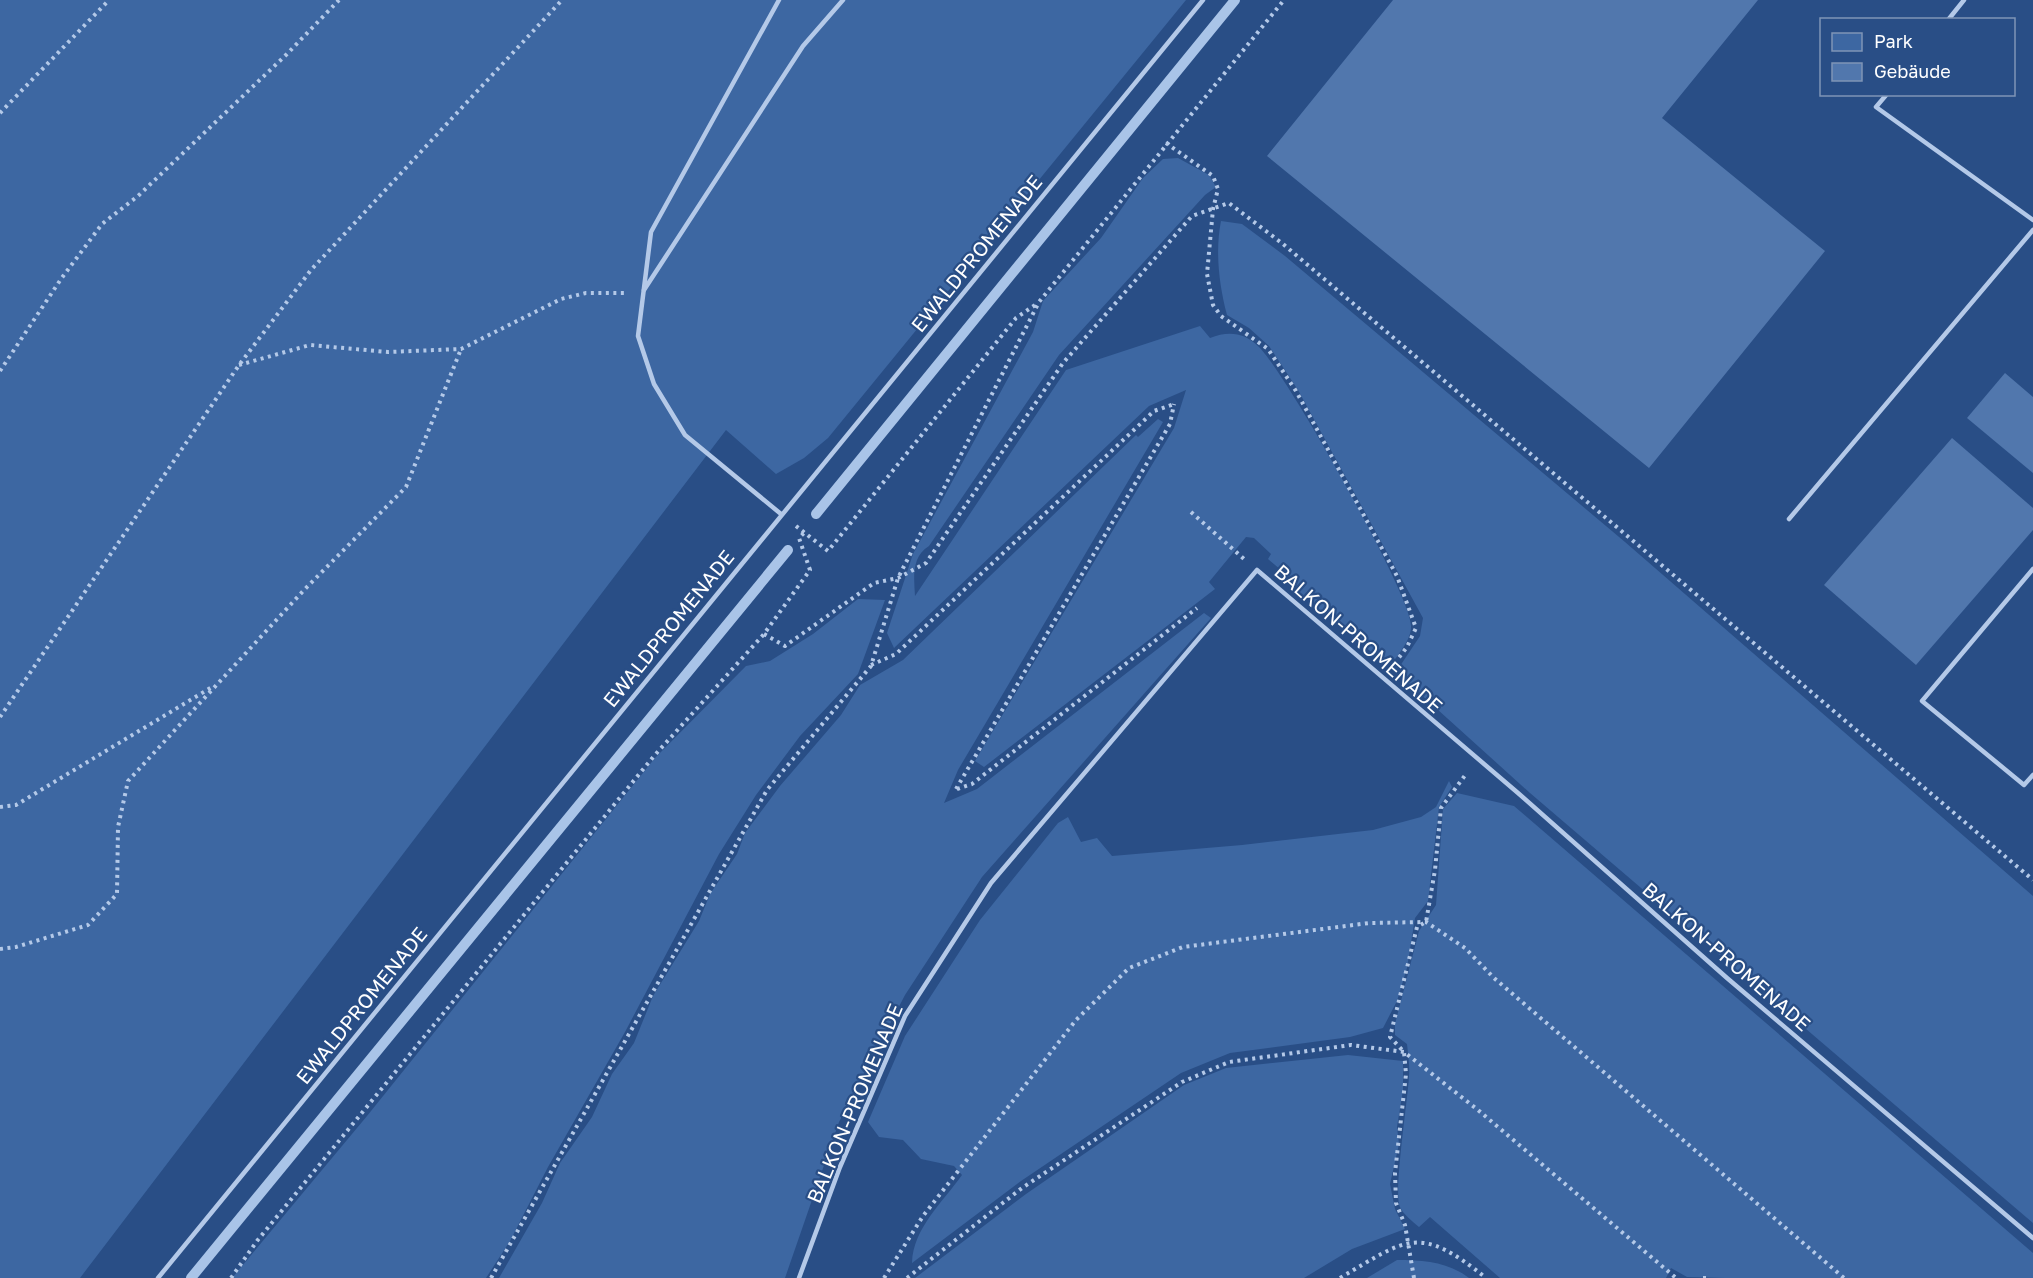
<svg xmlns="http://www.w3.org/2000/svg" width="2033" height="1278" viewBox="0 0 2033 1278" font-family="'Golos Text',sans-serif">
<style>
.green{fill:#3d67a2}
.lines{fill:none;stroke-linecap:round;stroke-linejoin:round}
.stream{stroke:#a9c4e8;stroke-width:10}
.building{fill:#5177ad}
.path{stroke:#b4c9e8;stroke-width:4;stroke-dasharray:3 4.5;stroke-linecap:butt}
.lane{stroke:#b4c9e8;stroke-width:4.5}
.labels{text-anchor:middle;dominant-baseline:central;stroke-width:4.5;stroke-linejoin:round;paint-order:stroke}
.street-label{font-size:20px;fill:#fff;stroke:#294e86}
</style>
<rect width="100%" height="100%" fill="#294e86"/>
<g class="green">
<path d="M0,0H1186L828,438L804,458L776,474L726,430L80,1278H0Z"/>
<path d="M1178,158L1209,175L1216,187L1205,195L1059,355L929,546C911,557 914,578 915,596L1066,370L1200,326L1210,338C1228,331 1244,332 1259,347C1285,372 1413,597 1411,627C1411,641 1397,655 1390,667L1277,576L1281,570L1268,559L1271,554L1254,538L1246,537L1209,582L1215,589L984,767L975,761L1174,428L1186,390L1149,406L894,648L887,633L913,554L1033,332L1043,301L1101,238L1143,178L1163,159Z"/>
<path d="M1221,221L1242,224L1285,256L1625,542L2033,896V1223L1530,793L1396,672L1420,636L1423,618L1298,390L1269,346L1249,328L1227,315C1219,285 1215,251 1221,221Z"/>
<path d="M1158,419L1163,422L958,770L944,803L977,789L1204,613L1211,618L982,877L905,995L839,1122L785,1278H499L542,1203L560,1163L592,1117L612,1074L634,1043L653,996L699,921L710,894L737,854L745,833L780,786L841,715L860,685L903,660L1136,435L1138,437Z"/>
<path d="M858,599L885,600L858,674L800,736L756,795L719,854L625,1032L548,1167L510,1241L486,1278H232L367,1116L655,758L746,666L770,661L813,634Z"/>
<path d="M1449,781L1452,787L1439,807L1428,901L1415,918L1407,968L1397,1001L1383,1028L1350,1037L1230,1053L1181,1073L1021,1181L912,1263C913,1228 943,1202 962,1175L954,1166L921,1159L903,1140L879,1137L868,1122L905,1036L980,920L1058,823L1068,817L1081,842L1097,838L1112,856L1242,845L1373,830L1421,817L1436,807Z"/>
<path d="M1457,793L1514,806L2033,1253V1278H1725L1687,1277L1671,1268L1666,1278H1500L1430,1217L1419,1227C1413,1222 1403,1214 1400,1207C1393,1194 1408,1099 1409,1076C1410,1066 1408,1054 1407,1044L1395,1035V1024L1419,931L1436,905L1443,809Z"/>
<path d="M1348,1055L1403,1061V1090L1397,1127L1399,1144L1390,1184L1395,1209L1405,1229L1352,1249L1304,1278H915L1026,1194L1184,1085L1226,1068Z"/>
<path d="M1397,1260C1424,1260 1448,1262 1469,1278H1367Z"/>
</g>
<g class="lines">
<g class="stream">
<path d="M816,514L1235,0"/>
<path d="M191,1278L788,550"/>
</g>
</g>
<g class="building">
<path d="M1393,0H1758L1662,118L1825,251L1649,468L1267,156Z"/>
<path d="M2005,373L2033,397V473L1967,418Z"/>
<path d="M1952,438L2033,508V530L1916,665L1824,585Z"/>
</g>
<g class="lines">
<g class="path">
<path d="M0,113L109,0"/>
<path d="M1166,143L1213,176L1218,189L1213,209L1207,274L1213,305L1221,316L1268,349L1296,391L1397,576L1416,628L1407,647L1394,664"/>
<path d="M239,365L310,345L388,352L461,349L561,299L586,293H624"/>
<path d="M0,371L61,279L102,224L138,196L287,54L339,0"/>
<path d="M1191,512L1244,559"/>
<path d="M796,526L828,551L1016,318L1038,303"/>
<path d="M764,634L785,646L874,583L898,578L926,563L1063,363L1192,216L1229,203L1283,244L2033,880"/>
<path d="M871,665L896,654L1154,411L1174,404"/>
<path d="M0,717L239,365L311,270L562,0"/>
<path d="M956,789L1170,424L1174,404"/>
<path d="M957,789L972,784L1197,608"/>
<path d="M0,807L16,805L212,687"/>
<path d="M0,949L16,947L88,925L117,894L118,827L128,781L304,590L406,487L461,349"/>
<path d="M231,1278L257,1241L654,756L764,634L810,570L799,538L804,533"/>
<path d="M491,1278L767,790L871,666L898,578L1039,302L1284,0"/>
<path d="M884,1278L923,1216L1076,1020L1129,968L1183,947L1369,923L1426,922L1465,948L1494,978L1844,1278"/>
<path d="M907,1278L1022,1188L1182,1082L1229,1062L1351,1045L1404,1052L1478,1110L1676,1278"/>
<path d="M1340,1278C1408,1238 1419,1224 1486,1278"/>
<path d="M1414,1278L1405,1225L1396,1203L1395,1173L1406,1074L1404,1052L1390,1037L1417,927L1426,922L1435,870L1441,808L1466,774"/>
<path d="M1703,1278H1710"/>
</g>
<g class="lane">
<path d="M779,0L651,232L638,336L654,384L685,435L781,514"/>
<path d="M1948,20L1964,0"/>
<path d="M1887,94L1876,107L2033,220"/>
<path d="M644,290L803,46L843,0"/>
<path d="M1789,519L2033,230"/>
<path d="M2033,569L1922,701L2024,785L2033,775"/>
<path d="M158,1278L1203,0"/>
<path d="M799,1278L840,1167L905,1016L991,883L1257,570L1518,793L1727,978L2033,1238"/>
</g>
</g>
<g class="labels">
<g class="street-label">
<text transform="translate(976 253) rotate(-51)">EWALDPROMENADE</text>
<text transform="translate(668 628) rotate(-51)">EWALDPROMENADE</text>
<text transform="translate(1359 638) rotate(41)">BALKON-PROMENADE</text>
<text transform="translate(1727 956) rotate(41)">BALKON-PROMENADE</text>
<text transform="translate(361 1005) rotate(-51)">EWALDPROMENADE</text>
<text transform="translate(854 1103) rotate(-67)">BALKON-PROMENADE</text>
</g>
</g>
<rect x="1820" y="18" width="195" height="78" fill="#294e86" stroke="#7f95b6" stroke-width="1.5"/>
<rect x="1832" y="33" width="30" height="18" fill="#3d67a2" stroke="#7f95b6" stroke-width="1.5"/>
<text x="1874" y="48" font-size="18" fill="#ffffff">Park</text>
<rect x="1832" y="63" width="30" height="18" fill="#5177ad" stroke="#7f95b6" stroke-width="1.5"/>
<text x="1874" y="78" font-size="18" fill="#ffffff">Gebäude</text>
</svg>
